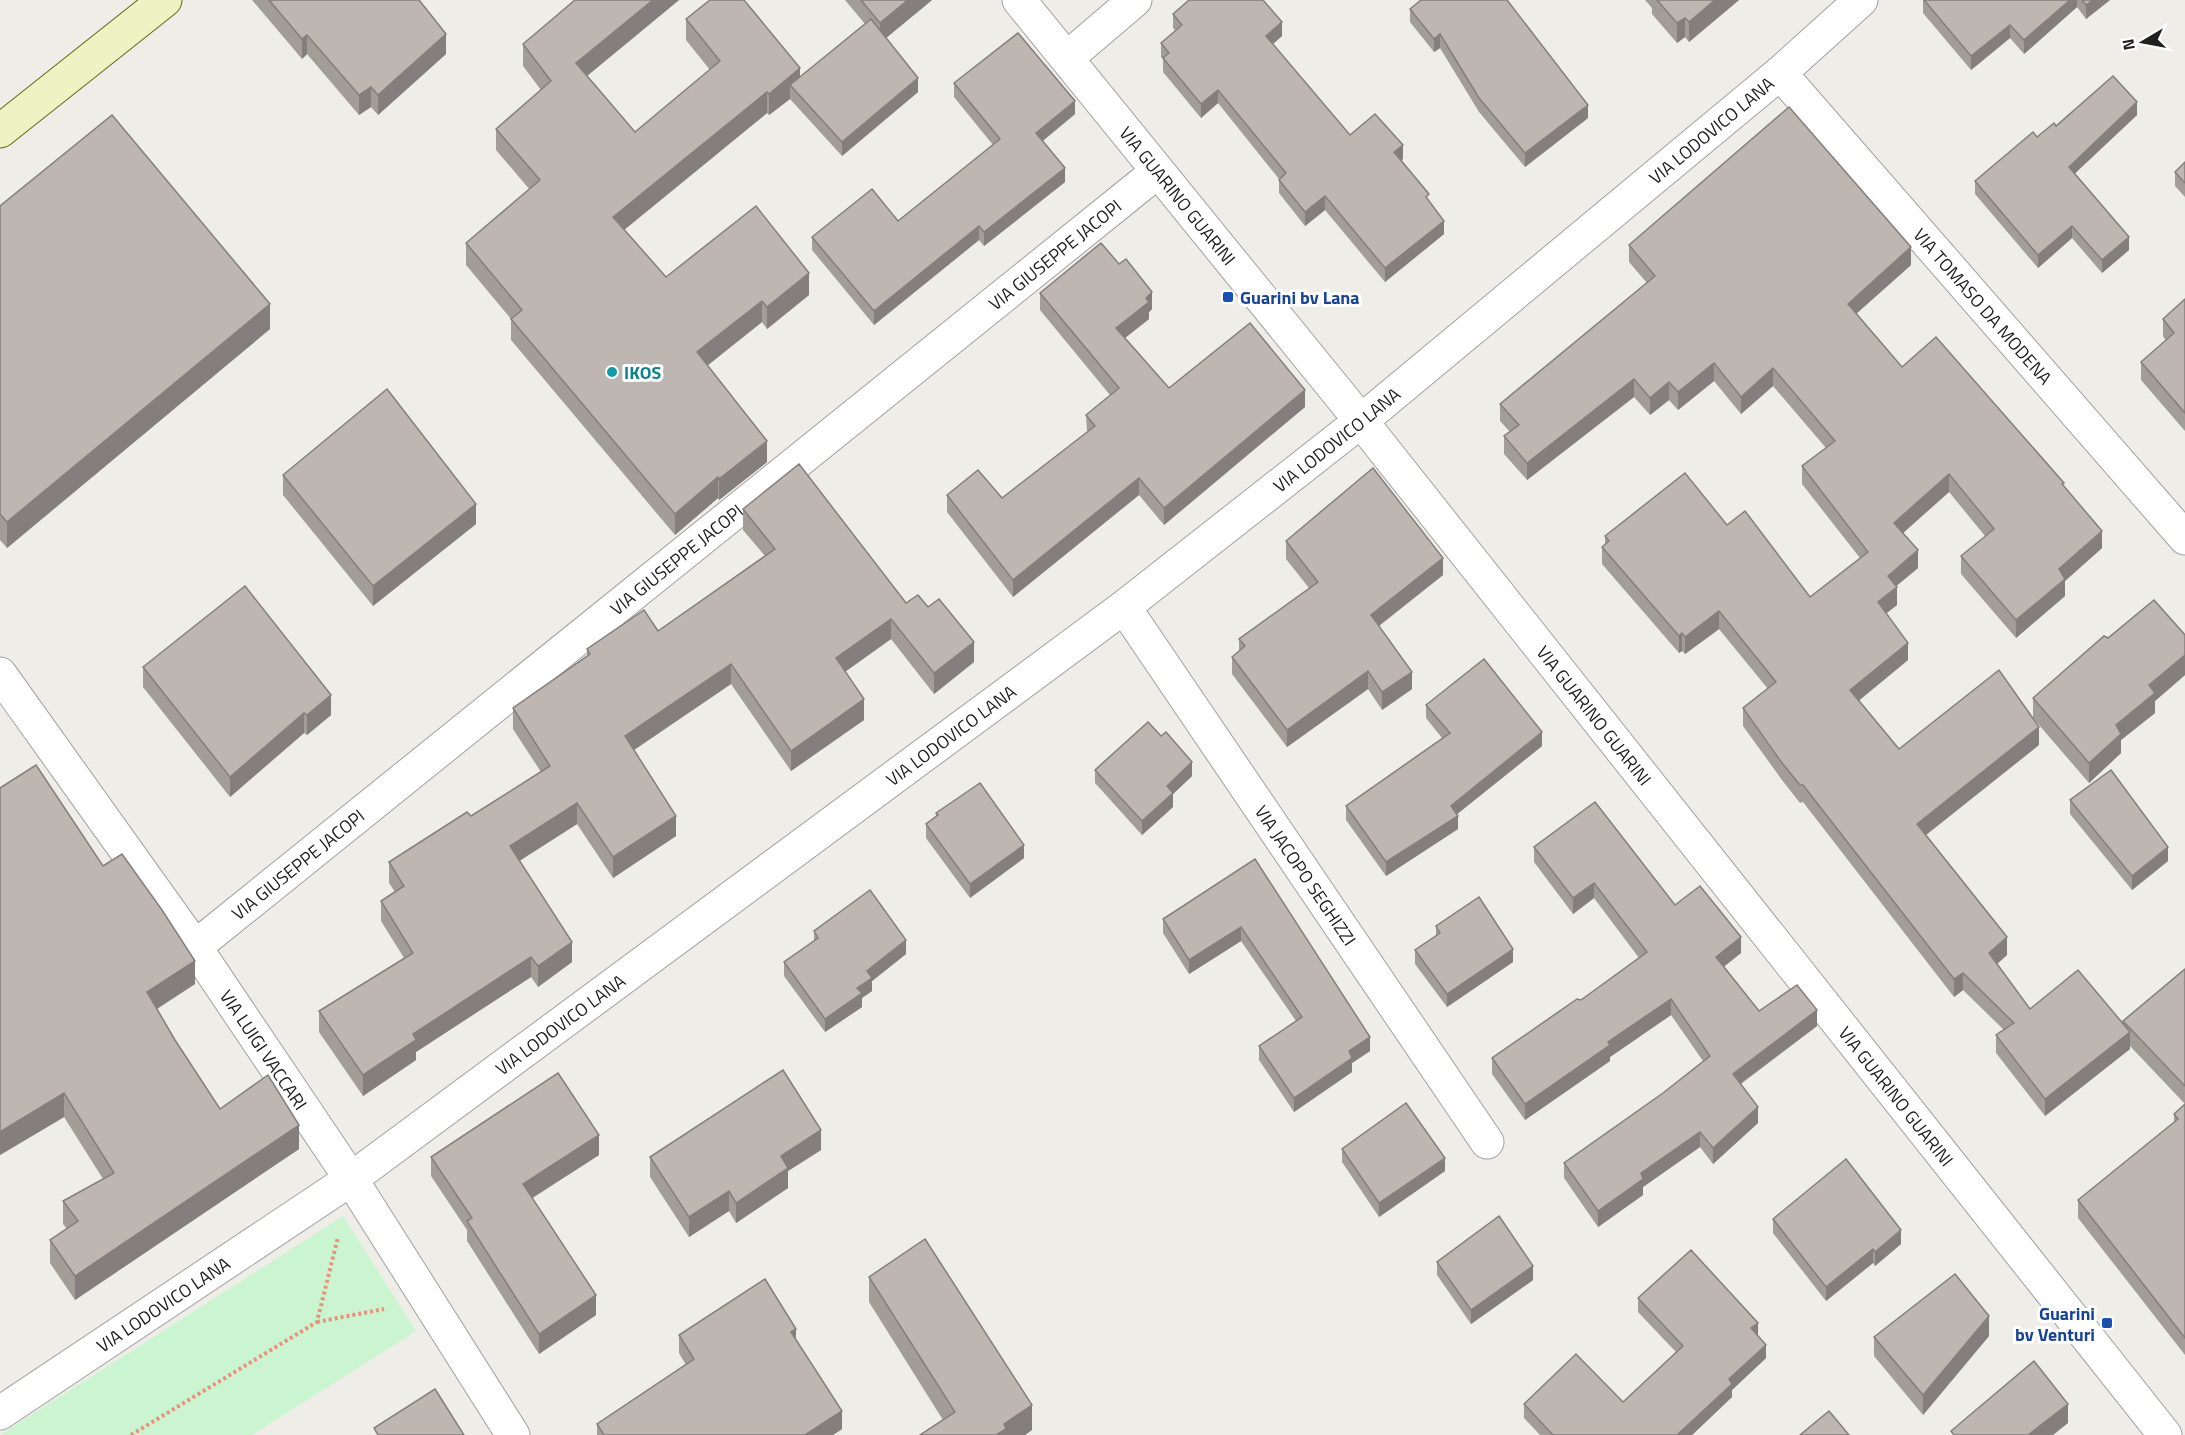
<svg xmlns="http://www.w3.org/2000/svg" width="2185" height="1435" viewBox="0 0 2185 1435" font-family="'Titillium Web',sans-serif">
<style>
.park{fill:#cbf4d0}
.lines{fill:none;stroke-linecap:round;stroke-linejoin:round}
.street-casing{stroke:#a1a1a1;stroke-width:35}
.secondary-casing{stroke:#5d6c12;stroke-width:35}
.path{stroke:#ea907e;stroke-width:4;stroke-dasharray:3 3;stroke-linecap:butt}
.street{stroke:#fff;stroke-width:33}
.secondary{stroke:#edf3c3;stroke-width:33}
.wall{fill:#a39d98}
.shaded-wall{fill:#847f7c}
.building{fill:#bdb6b1;stroke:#847f7c;stroke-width:1.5}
.transit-dot{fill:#1a4fb4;stroke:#fff;stroke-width:2}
.culture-dot{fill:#0f9aa8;stroke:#fff;stroke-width:2}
.labels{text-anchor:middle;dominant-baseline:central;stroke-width:6;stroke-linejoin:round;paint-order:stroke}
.street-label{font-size:18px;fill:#202020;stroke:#fff}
.transit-label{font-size:18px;font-weight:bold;fill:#164399;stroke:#fff;text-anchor:start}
.culture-label{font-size:18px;font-weight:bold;fill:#0d838f;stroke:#fff;text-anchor:start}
</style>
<rect width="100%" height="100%" fill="#efede8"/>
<path class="park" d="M343,1216L416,1331L252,1435H0Z"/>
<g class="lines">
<g class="street-casing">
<g id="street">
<path id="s1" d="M1019,0L1361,421L2165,1435"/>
<path d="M1067,58L1135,0"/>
<path id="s2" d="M1780,73L2185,538"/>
<path id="s3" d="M1124,607L1487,1142"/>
<path id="s4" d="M0,674L195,947L351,1179L513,1435"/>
<path id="s5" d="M195,947L1157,172"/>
<path id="s6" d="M0,1413L351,1179L1124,607L1361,421L1780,73L1861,0"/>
</g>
</g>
<g class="secondary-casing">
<path id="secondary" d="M0,131L165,0"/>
</g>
<g class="path">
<path d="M317,1322L384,1309"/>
<path d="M131,1435L317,1322L338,1237"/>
</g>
<use href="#street" class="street"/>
<use href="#secondary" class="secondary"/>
</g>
<g class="wall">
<path d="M252,0H419L446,54L378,115L371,107L359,115L307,54L302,59Z"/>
<path d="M575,0H679L587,76L635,132L710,70L686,40V19L800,77L865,24L845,0H932L886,38L918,92L842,156L790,99L769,115L767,113L624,230L666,277L809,295L767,329L762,322L707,365L767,462L719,500L718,498L675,535L511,340V319L466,265V243L530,190L496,150V129L541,90L523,66V44Z"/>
<path d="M1645,0H1739L1689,42L1685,37L1677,43L1652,14V8Z"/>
<path d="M1923,0H2110L2086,19L2077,7L2024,54L2010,38L1971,70L1923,13Z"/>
<path d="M1410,9L1588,118L1525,167L1479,112L1440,48L1434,52L1410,22Z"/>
<path d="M1173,14L1282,36L1273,44L1350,135L1403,159L1401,160L1429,201L1444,234L1385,282L1325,210L1305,226L1279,193V179L1218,103L1201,118L1163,72V59L1161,57V43L1176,31L1173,28Z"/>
<path d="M954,83L1075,114L1043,141L1065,182L984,246L979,240L874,325L812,250V237L898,221L993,145L954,97Z"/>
<path d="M2137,115L2075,173L2129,250L2102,273L2072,238L2038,268L1975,194V181L2037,137L2056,126Z"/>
<path d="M2185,162V197L2175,186V172Z"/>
<path d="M0,206L270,329L7,548L0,540Z"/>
<path d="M1629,245L1911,265L1856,314L1902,367L2064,486L2102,548L2065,581V596L2016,638L1961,574V556L1985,536L1949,492L1903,533L1918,568L1896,586L1897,605L1886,613L1908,660L1859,700L1899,749L2039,745L1926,835L2007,955L1997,964L2030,1009L2123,1023V1021L2185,969V1104L2130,1046V1049L2045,1116L1996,1053V1035L2004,1030L1963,990L1954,997L1803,802L1800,803L1782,780L1743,726V708L1768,689L1719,629L1685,654L1682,651L1679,653L1602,564V547L1605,544V536L1727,525L1810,597L1860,558L1802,484V466L1826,448L1773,386L1741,414L1714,381L1678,410L1669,400L1650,415L1634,397L1527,480L1504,454V436L1510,432L1500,421V404L1647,283L1629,262Z"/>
<path d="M1040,293L1152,309L1149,312V319L1125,338L1169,388L1305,407L1164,525L1139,495L1013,597L947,512V495L1002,498L1087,432L1086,415L1110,395L1040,310Z"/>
<path d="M2185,299V431L2141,380V362L2166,341L2163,336V319Z"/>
<path d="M283,475L476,524L373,606L283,495Z"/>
<path d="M743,509L906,603L974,662L934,694L891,639L845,672L864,720L791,771L731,684L634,750L676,836L613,878L577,824L519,861L572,962L538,987L531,977L416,1052V1060L363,1096L319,1032V1011L404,958L381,921V901L395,892L389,883V862L471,816L541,772L513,729V708L587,656V649L658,631L765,556L743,530Z"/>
<path d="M1286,541L1443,575L1379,626L1412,689L1382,710L1368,689L1287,747L1232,674V657L1239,652V639L1309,588L1286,559Z"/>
<path d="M2185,635V675L2155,701V713L2121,740V753L2089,783L2033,718V698L2108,638Z"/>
<path d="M143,667L331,715L307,735L304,733L230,797L143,687Z"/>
<path d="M1426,705L1542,746L1457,814L1458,829L1386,876L1346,820V806L1442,738L1426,718Z"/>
<path d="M1161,736L1192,776L1173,794V807L1142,835L1095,783V770Z"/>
<path d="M2070,800L2168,861L2132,890L2070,814Z"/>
<path d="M936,813L1024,858L970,898L926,838V824L936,816Z"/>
<path d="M1534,847L1675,905L1741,953L1723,967L1759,1011L1817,1026L1741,1084L1758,1123L1713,1164L1700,1147L1643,1187V1195L1598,1227L1564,1178V1163L1663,1093L1703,1061L1671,1015L1610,1057V1061L1525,1120L1492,1074V1058L1581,1000L1639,958L1594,898L1573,914L1534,862Z"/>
<path d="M1255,859L1370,1051L1352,1063V1072L1294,1112L1259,1060V1046L1296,1021L1241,941L1189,974L1163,933V919Z"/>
<path d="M103,866L195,984L157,1009L175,1040L220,1109L299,1149L75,1300L50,1263V1240L67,1229L63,1224V1201L103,1179L64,1117L0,1155Z"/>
<path d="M1436,926L1513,962L1447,1007L1415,964V950L1436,936Z"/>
<path d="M814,931L906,954L872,981V991L862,998V1007L825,1032L784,976V962L814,941Z"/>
<path d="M2185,1104V1355L2078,1218V1200L2174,1122V1114Z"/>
<path d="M1342,1149L1445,1171L1379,1217L1342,1162Z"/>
<path d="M821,1150L788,1171V1188L736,1223L729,1211L689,1237L650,1177V1157Z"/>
<path d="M599,1155L532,1198L596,1315L539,1354L467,1241V1230L431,1176V1157Z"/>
<path d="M1773,1219L1901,1244L1875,1266L1873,1263L1826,1301L1773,1233Z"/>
<path d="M1437,1262L1533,1280L1471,1324L1437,1275Z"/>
<path d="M869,1277L1032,1430L1025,1435H920L943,1420L869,1302Z"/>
<path d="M1638,1298L1758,1336L1766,1358L1732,1390V1397L1692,1435H1540L1524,1418V1404L1623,1402L1676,1352L1638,1312Z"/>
<path d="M679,1335L796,1340L842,1429L833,1435H597V1424L686,1365L679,1353Z"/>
<path d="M1989,1336L1923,1415L1874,1356V1337Z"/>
</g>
<g class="shaded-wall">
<path d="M653,0H679L576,85V63Z"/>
<path d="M908,0H932L880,43V23Z"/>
<path d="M1715,0H1739L1689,42V22Z"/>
<path d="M2070,0H2077V7L2024,54V40Z"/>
<path d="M2093,0H2110L2086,19V5Z"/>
<path d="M1685,18V37L1677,43V23Z"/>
<path d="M1282,22V36L1266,50V36Z"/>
<path d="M2010,25V38L1971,70V56Z"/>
<path d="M446,34V54L378,115V95Z"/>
<path d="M1440,34V48L1434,52V39Z"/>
<path d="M307,35V54L302,59V39Z"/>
<path d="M800,68V90L790,85V99L769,115V94Z"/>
<path d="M918,78V92L842,156V142Z"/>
<path d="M371,87V107L359,115V95Z"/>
<path d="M1218,90V103L1201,118V104Z"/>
<path d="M767,92V113L613,239V217Z"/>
<path d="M1075,101V114L1036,146V133Z"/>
<path d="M2137,102V115L2069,179V167Z"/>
<path d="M1588,105V118L1525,167V153Z"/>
<path d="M1403,145V159L1394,166V152Z"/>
<path d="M1065,168V182L984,246V232Z"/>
<path d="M1325,196V210L1305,226V212Z"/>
<path d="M1444,221V234L1385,282V268Z"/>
<path d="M979,226V240L874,325V311Z"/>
<path d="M2072,226V238L2038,268V255Z"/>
<path d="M2129,237V250L2102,273V260Z"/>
<path d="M1911,247V265L1848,321V304Z"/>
<path d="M809,273V295L767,329V307Z"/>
<path d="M1152,292V309L1149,312V319L1116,345V328Z"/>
<path d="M762,301V322L697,374V352Z"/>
<path d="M270,304V329L7,548V522Z"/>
<path d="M1714,363V381L1678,410V392Z"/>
<path d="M1773,368V386L1741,414V397Z"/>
<path d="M1634,379V397L1527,480V463Z"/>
<path d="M1669,382V400L1650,415V398Z"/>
<path d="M1305,390V407L1164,525V508Z"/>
<path d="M767,441V462L719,500V479Z"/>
<path d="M1949,474V492L1894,541V523Z"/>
<path d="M718,477V498L675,535V514Z"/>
<path d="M1139,478V495L1013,597V580Z"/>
<path d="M476,504V524L373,606V586Z"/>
<path d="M2102,531V548L2065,581V596L2016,638V620L2059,569Z"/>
<path d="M1918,550V568L1888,593V576Z"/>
<path d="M1443,558V575L1371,632V615Z"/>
<path d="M1897,587V605L1878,620V602Z"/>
<path d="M1719,611V629L1685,654V637Z"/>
<path d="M891,619V639L836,678V658Z"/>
<path d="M1682,633V651L1679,653V636Z"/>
<path d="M974,642V662L934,694V673Z"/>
<path d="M1908,643V660L1850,708V690Z"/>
<path d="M2185,655V675L2155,701V713L2121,740V753L2089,783V763L2116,725L2149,685Z"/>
<path d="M731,664V684L625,756V736Z"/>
<path d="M1368,671V689L1287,747V730Z"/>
<path d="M1412,672V689L1382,710V692Z"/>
<path d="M331,695V715L307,735V715Z"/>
<path d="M864,699V720L791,771V751Z"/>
<path d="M304,713V733L230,797V777Z"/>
<path d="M2039,727V745L1917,842V824Z"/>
<path d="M1542,732V746L1451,819V806Z"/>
<path d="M1192,762V776L1173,794V807L1142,835V821L1167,786Z"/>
<path d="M577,803V824L510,867V846Z"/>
<path d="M676,816V836L613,878V857Z"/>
<path d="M1458,816V829L1386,876V862Z"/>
<path d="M1024,845V858L970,898V884Z"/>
<path d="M2168,847V861L2132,890V876Z"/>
<path d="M1594,883V898L1573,914V898Z"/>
<path d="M1241,927V941L1189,974V960Z"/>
<path d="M1741,937V953L1716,973V957Z"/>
<path d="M2007,937V955L1989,971V953Z"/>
<path d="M906,940V954L872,981V991L862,998V1007L825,1032V1019L857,988L867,971Z"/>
<path d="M572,942V962L538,987V966Z"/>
<path d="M1513,949V962L1447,1007V994Z"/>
<path d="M531,957V977L416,1052V1060L363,1096V1075L413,1034Z"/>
<path d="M195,961V984L147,1015V992Z"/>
<path d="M1963,973V990L1954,997V979Z"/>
<path d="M1671,999V1015L1610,1057V1061L1525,1120V1104L1608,1042Z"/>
<path d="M1817,1010V1026L1733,1089V1074Z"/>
<path d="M2130,1032V1049L2045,1116V1099Z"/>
<path d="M1370,1037V1051L1352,1063V1072L1294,1112V1098L1349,1051Z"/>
<path d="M64,1093V1117L0,1155V1132Z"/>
<path d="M1758,1107V1123L1713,1164V1148Z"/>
<path d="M299,1125V1149L75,1300V1276Z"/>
<path d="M821,1130V1150L788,1171V1188L736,1223V1203L781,1156Z"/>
<path d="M1700,1132V1147L1643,1187V1195L1598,1227V1211L1641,1173Z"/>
<path d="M599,1135V1155L523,1204V1184Z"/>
<path d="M1445,1158V1171L1379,1217V1203Z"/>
<path d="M729,1191V1211L689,1237V1217Z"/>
<path d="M1901,1230V1244L1875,1266V1252Z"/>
<path d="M1873,1249V1263L1826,1301V1287Z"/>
<path d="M1533,1266V1280L1471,1324V1310Z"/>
<path d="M596,1295V1315L539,1354V1334Z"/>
<path d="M1989,1316V1336L1923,1415V1395Z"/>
<path d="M1758,1323V1337L1751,1328Z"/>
<path d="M796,1329V1347L791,1332Z"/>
<path d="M1766,1345V1358L1732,1390V1397L1692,1435H1677L1729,1379Z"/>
<path d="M2068,1404V1423L2053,1435H2028Z"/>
<path d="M1032,1405V1430L1025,1435H996L1004,1424Z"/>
<path d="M842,1411V1429L833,1435H805Z"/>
</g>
<g class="building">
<path d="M269,0H419L446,34L378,95L371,87L359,95L307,35L302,39Z"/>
<path d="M575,0H653L576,63L635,132L720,61L686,19L710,0H744L800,68L769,94L767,92L613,217L666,277L756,206L809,273L767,307L762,301L697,352L767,441L719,479L718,477L675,514L511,319L522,310L466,243L540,180L496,129L551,81L523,44Z"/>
<path d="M861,0H908L880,23Z"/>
<path d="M1189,0H1263L1282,22L1266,36L1350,135L1375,114L1403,145L1394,152L1429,194L1426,197L1444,221L1385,268L1325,196L1305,212L1279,180L1286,173L1218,90L1201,104L1163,58L1169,53L1161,43L1182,25L1173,14Z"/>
<path d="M1421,0H1507L1588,105L1525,153L1479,98L1440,34L1434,39L1410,9Z"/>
<path d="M1657,0H1715L1689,22L1685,18L1677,23Z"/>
<path d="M1924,0H2070L2024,40L2010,25L1971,56Z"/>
<path d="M2082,0H2093L2086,5Z"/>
<path d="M871,19L918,78L842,142L790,85Z"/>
<path d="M1018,33L1075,101L1036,133L1065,168L984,232L979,226L874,311L812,237L872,189L898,221L1000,139L954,83Z"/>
<path d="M2113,76L2137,102L2069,167L2129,237L2102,260L2072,226L2038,255L1975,181L2033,132L2037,137L2054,123L2056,126Z"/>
<path d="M1789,107L1911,247L1848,304L1902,367L1936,337L2064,483L2062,484L2102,531L2059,569L2065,579L2016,620L1961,556L1994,529L1949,474L1894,523L1918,550L1888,576L1897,587L1878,602L1908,643L1850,690L1899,749L1999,670L2039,727L1917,824L2007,937L1989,953L2030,1009L2078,970L2130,1032L2045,1099L1996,1035L2014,1023L1963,973L1954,979L1803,785H1800L1782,763L1743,708L1776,682L1719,611L1685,637L1682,633L1679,636L1602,547L1609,541L1605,536L1685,473L1727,525L1745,511L1810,597L1868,552L1802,466L1835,441L1773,368L1741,397L1714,363L1678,392L1669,382L1650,398L1634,379L1527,463L1504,436L1519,425L1500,404L1655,276L1629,245Z"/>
<path d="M112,115L270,304L7,522L0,514V206Z"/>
<path d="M2185,162V183L2175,172Z"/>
<path d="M1101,243L1119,264L1126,259L1152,292L1146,298L1149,302L1116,328L1169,388L1250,323L1305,390L1164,508L1139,478L1013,580L947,495L978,470L1002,498L1095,426L1086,415L1119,388L1040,293Z"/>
<path d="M2185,299V413L2141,362L2174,333L2163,319Z"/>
<path d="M387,389L476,504L373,586L283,475Z"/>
<path d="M799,464L906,603L918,595L928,607L939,599L974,642L934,673L891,619L836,658L864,699L791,751L731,664L625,736L676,816L613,857L577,803L510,846L572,942L538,966L531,957L413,1034L416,1040L363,1075L319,1011L413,953L381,901L404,886L389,862L467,812L471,816L550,766L513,708L590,654L587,649L644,610L658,631L775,549L743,509Z"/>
<path d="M1373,468L1443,558L1371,615L1412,672L1382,692L1368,671L1287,730L1232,657L1245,646L1239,639L1318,582L1286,541Z"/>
<path d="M245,586L331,695L307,715L304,713L230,777L143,667Z"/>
<path d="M2154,600L2185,635V655L2149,685L2155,693L2116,725L2121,734L2089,763L2033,698L2104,636L2108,638Z"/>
<path d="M1484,659L1542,732L1451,806L1458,816L1386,862L1346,806L1450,733L1426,705Z"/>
<path d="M1148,722L1161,736L1166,732L1192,762L1167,786L1173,793L1142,821L1095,770Z"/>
<path d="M36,765L103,866L122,854L162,910L195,961L147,992L175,1040L220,1109L268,1075L299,1125L75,1276L50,1240L78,1221L63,1201L114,1173L64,1093L0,1132V788Z"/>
<path d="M2111,770L2168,847L2132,876L2070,800Z"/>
<path d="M980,783L1024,845L970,884L926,824L938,815L936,813Z"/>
<path d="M1595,802L1675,905L1700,886L1741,937L1716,957L1759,1011L1797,985L1817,1010L1733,1074L1758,1107L1713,1148L1700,1132L1641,1173L1643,1179L1598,1211L1564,1163L1663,1093L1710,1056L1671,999L1608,1042L1610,1045L1525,1104L1492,1058L1577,999L1581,1000L1647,952L1594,883L1573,898L1534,847Z"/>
<path d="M1255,859L1370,1037L1349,1051L1352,1058L1294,1098L1259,1046L1302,1017L1241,927L1189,960L1163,919Z"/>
<path d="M870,890L906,940L867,971L872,978L857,988L862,993L825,1019L784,962L818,938L814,931Z"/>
<path d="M1479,897L1513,949L1447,994L1415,950L1440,933L1436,926Z"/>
<path d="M2185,969V1086L2123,1021Z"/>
<path d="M783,1070L821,1130L781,1156L788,1168L736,1203L729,1191L689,1217L650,1157Z"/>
<path d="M558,1073L599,1135L523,1184L596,1295L539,1334L467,1221L472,1218L431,1157Z"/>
<path d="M1406,1103L1445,1158L1379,1203L1342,1149Z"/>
<path d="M2185,1104V1338L2078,1200L2178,1119L2174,1114Z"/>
<path d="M1846,1159L1901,1230L1875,1252L1873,1249L1826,1287L1773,1219Z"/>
<path d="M1499,1216L1533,1266L1471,1310L1437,1262Z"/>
<path d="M925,1239L1032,1405L1004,1424L1006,1429L996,1435H920L955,1412L869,1277Z"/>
<path d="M1691,1250L1758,1323L1751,1328L1766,1345L1729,1379L1732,1384L1677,1435H1553L1524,1404L1576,1354L1623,1402L1683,1346L1638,1298Z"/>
<path d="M1955,1274L1989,1316L1923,1395L1874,1337Z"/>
<path d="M765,1279L796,1329L791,1332L842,1411L805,1435H604L597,1424L694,1359L679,1335Z"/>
<path d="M2034,1361L2068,1404L2028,1435H1954L1951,1431Z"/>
<path d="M435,1389L464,1435H378L374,1428Z"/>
<path d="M1829,1411L1849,1435H1800Z"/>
</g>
<g class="transit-dot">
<rect x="1222" y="291" width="12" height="12" rx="3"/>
<rect x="2101" y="1317" width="12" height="12" rx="3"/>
</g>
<circle class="culture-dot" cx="612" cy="372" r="6"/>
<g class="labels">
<g class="street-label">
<text stroke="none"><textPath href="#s6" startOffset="2140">VIA LODOVICO LANA</textPath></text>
<text stroke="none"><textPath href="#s1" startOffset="252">VIA GUARINO GUARINI</textPath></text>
<text stroke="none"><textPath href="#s5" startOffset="1104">VIA GIUSEPPE JACOPI</textPath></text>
<text stroke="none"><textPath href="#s2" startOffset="309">VIA TOMASO DA MODENA</textPath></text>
<text stroke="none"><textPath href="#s6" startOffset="1654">VIA LODOVICO LANA</textPath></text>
<text stroke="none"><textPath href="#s5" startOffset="618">VIA GIUSEPPE JACOPI</textPath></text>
<text stroke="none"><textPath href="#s1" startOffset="918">VIA GUARINO GUARINI</textPath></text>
<text stroke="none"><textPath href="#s6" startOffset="1168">VIA LODOVICO LANA</textPath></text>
<text stroke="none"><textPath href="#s5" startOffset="132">VIA GIUSEPPE JACOPI</textPath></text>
<text stroke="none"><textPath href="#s3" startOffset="324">VIA JACOPO SEGHIZZI</textPath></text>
<text stroke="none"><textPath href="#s6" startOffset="682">VIA LODOVICO LANA</textPath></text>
<text stroke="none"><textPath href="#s4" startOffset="459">VIA LUIGI VACCARI</textPath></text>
<text stroke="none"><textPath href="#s1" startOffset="1404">VIA GUARINO GUARINI</textPath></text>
<text stroke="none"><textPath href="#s6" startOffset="196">VIA LODOVICO LANA</textPath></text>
</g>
<g class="transit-label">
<text x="1240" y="297">Guarini bv Lana</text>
<text x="2095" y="1313" text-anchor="end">Guarini<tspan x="2095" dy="21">bv Venturi</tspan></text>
</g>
<g class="culture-label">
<text x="624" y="372">IKOS</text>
</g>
</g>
<g transform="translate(2143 42) rotate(260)" stroke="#ffffff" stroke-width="4.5" paint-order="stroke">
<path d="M0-4.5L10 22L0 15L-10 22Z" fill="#202020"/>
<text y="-9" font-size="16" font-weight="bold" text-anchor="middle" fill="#202020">N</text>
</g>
</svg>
